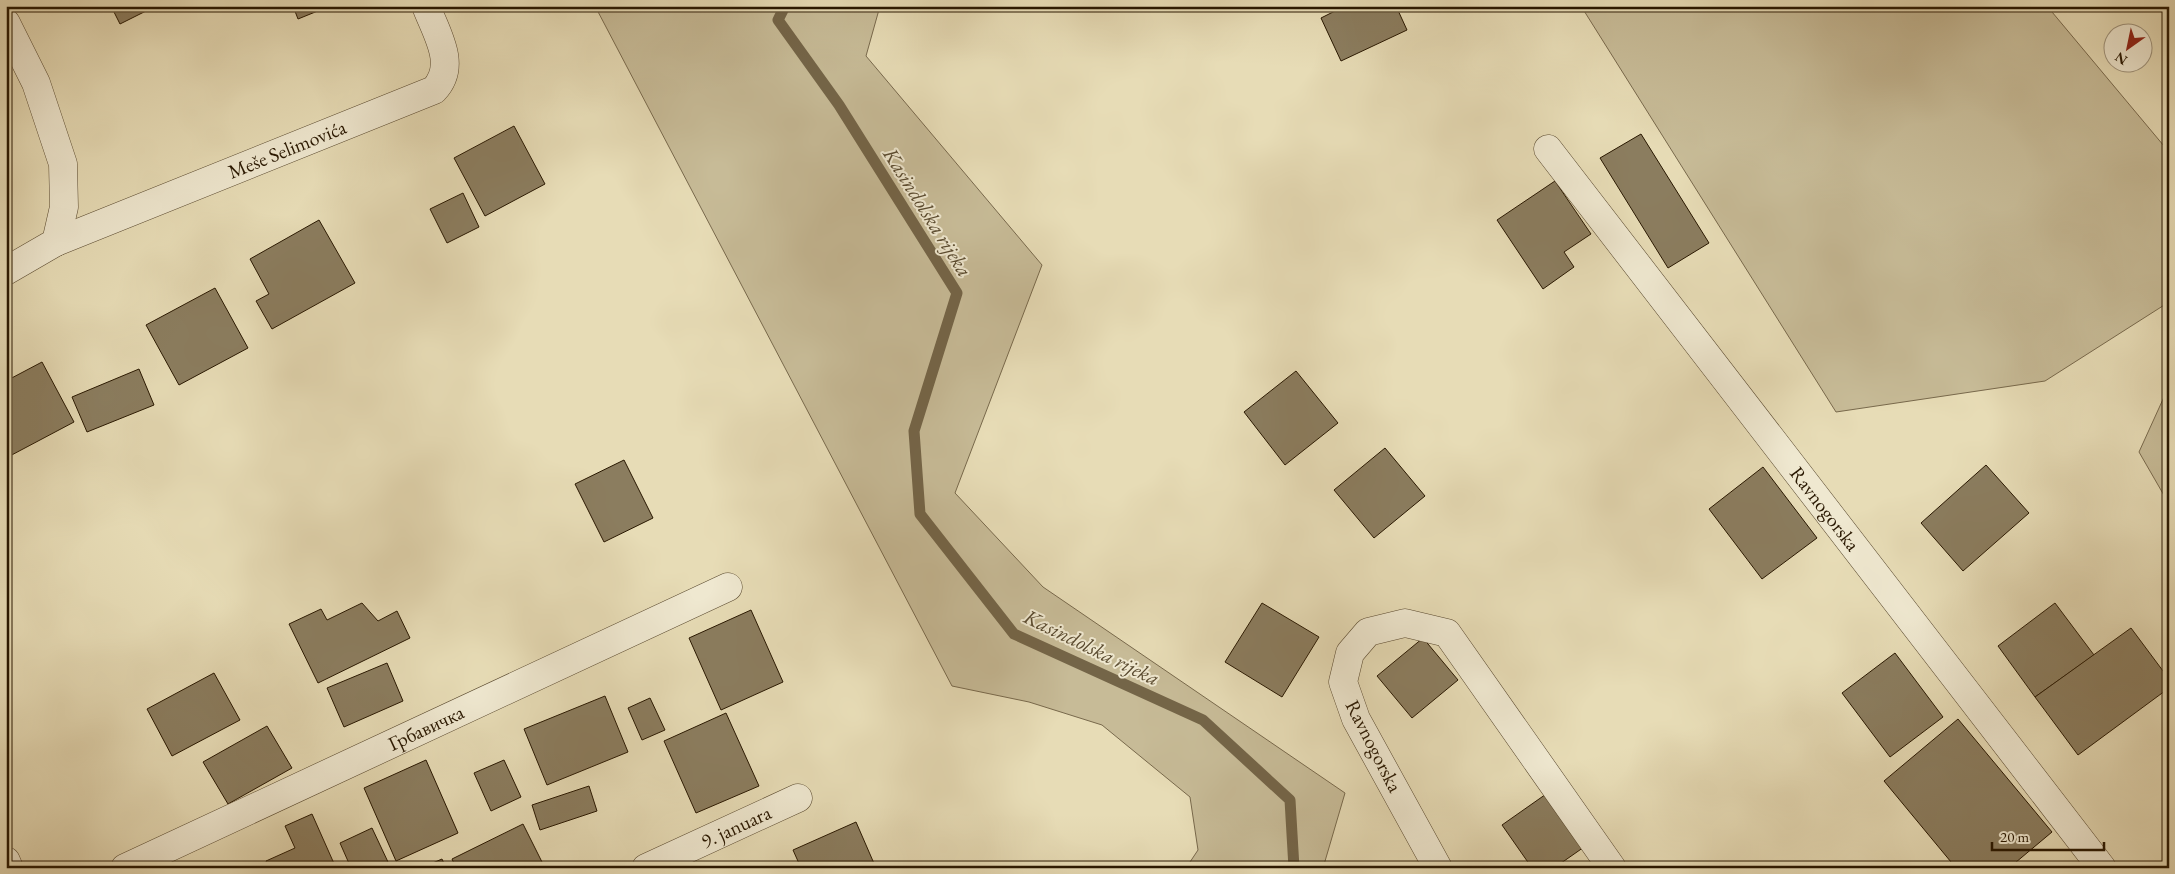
<svg xmlns="http://www.w3.org/2000/svg" width="2175" height="874" viewBox="0 0 2175 874" font-family="'EB Garamond',serif">
<style>
.green{fill:#c7bb97;stroke:#78694c}
.lines{fill:none;stroke-linecap:round;stroke-linejoin:round}
.stream{stroke:#746548;stroke-width:11}
.building{fill:#8b7d5f;stroke:#281700}
.street-casing{stroke:#58482e;stroke-width:29}
.street{stroke:#efe8d0;stroke-width:28}
.labels{text-anchor:middle;dominant-baseline:central;stroke-width:4;stroke-linejoin:round;paint-order:stroke}
.street-label{font-size:20px;fill:#281700;stroke:#efe8d0}
.water-label{font-size:21px;font-style:italic;fill:#5a4b30;stroke:#efe8d0}
</style>
<rect width="100%" height="100%" fill="#e7dcb6"/>
<filter id="stains"><feTurbulence type="fractalNoise" baseFrequency=".004" numOctaves="4"/><feColorMatrix values="0 0 0 0 .2 0 0 0 0 .09 0 0 0 0 .02 0 0 0 .5 -.17"/></filter>
<radialGradient id="worn" r=".72"><stop offset=".6" stop-color="#630" stop-opacity="0"/><stop offset="1" stop-color="#630" stop-opacity=".3"/></radialGradient>
<g class="green">
<path d="M595,6H880L866,56L1042,265L955,493L1043,587L1345,793L1323,868H1186L1198,850L1190,797L1102,725L1029,702L952,686Z"/>
<path d="M1581,6H2047L2169,152V302L2045,381L1836,412Z"/>
<path d="M2169,386V504L2139,452Z"/>
</g>
<g class="lines">
<path class="stream" d="M785,6L778,20L839,105L957,293L914,431L920,514L1014,634L1203,720L1290,800L1294,868"/>
</g>
<g class="building">
<path d="M111,6H156L120,24Z"/>
<path d="M293,6H330L298,19Z"/>
<path d="M1345,6H1396L1407,30L1341,61L1321,18Z"/>
<path d="M514,126L545,184L485,216L454,158Z"/>
<path d="M1641,134L1709,243L1668,268L1600,158Z"/>
<path d="M1555,181L1591,234L1564,252L1574,267L1543,289L1497,220Z"/>
<path d="M463,193L479,227L447,243L430,209Z"/>
<path d="M319,220L355,283L272,329L256,301L269,294L250,259Z"/>
<path d="M215,288L248,348L179,385L146,325Z"/>
<path d="M42,362L74,422L6,458V381Z"/>
<path d="M139,369L154,405L87,432L72,397Z"/>
<path d="M1296,371L1338,423L1285,465L1244,412Z"/>
<path d="M1385,448L1425,496L1374,538L1334,490Z"/>
<path d="M624,460L653,518L604,542L575,484Z"/>
<path d="M1986,465L2029,513L1963,571L1921,523Z"/>
<path d="M1763,467L1817,538L1762,579L1709,509Z"/>
<path d="M362,603L378,621L397,611L410,638L318,683L289,624L321,609L327,620Z"/>
<path d="M1262,603L1319,637L1282,697L1225,662Z"/>
<path d="M2055,603L2094,655L2035,697L1998,646Z"/>
<path d="M751,610L783,682L721,710L689,638Z"/>
<path d="M2131,628L2169,679V688L2078,755L2035,697Z"/>
<path d="M1423,638L1458,680L1412,718L1377,676Z"/>
<path d="M1895,653L1943,717L1890,757L1842,693Z"/>
<path d="M387,663L403,701L344,727L327,688Z"/>
<path d="M214,673L240,720L172,756L147,709Z"/>
<path d="M605,696L628,752L547,785L524,729Z"/>
<path d="M650,698L665,730L642,740L628,708Z"/>
<path d="M726,713L759,786L696,813L664,741Z"/>
<path d="M1958,719L2052,832L2009,868H1956L1884,781Z"/>
<path d="M267,726L292,768L228,804L203,762Z"/>
<path d="M426,760L458,833L396,861L364,788Z"/>
<path d="M504,760L521,797L491,811L474,773Z"/>
<path d="M589,786L597,811L540,830L532,805Z"/>
<path d="M1549,792L1587,845L1554,868H1532L1502,825Z"/>
<path d="M312,814L336,868H269L266,861L295,848L285,826Z"/>
<path d="M856,822L876,868H801L793,850Z"/>
<path d="M523,824L545,868H456L452,859Z"/>
<path d="M372,828L388,862L375,868H351L340,843Z"/>
<path d="M442,859L446,868H421Z"/>
</g>
<g class="lines">
<g class="street-casing">
<g id="street">
<path d="M6,23L36,83L63,164L64,207L56,242L6,271"/>
<path id="s1" d="M1548,149L2102,868"/>
<path id="s2" d="M56,242L434,90C458,65 436,33 426,6"/>
<path d="M6,861L9,868"/>
<path id="s3" d="M125,868L728,587"/>
<path id="s4" d="M646,868L798,798"/>
<path d="M1438,868L1356,719L1343,682L1350,653L1368,632L1405,623L1447,633L1612,868"/>
</g>
</g>
<use href="#street" class="street"/>
</g>
<g class="labels">
<g class="street-label">
<text stroke="none"><textPath href="#s2" startOffset="249">Meše Selimovića</textPath></text>
<text stroke="none"><textPath href="#s1" startOffset="454">Ravnogorska</textPath></text>
<text stroke="none"><textPath href="#s3" startOffset="332">Грбавичка</textPath></text>
<text transform="translate(1374 746) rotate(63)">Ravnogorska</text>
<text stroke="none"><textPath href="#s4" startOffset="99">9. januara</textPath></text>
</g>
<g class="water-label">
<text transform="translate(928 212) rotate(58)">Kasindolska rijeka</text>
<text transform="translate(1092 647) rotate(26)">Kasindolska rijeka</text>
</g>
</g>
<rect width="2175" height="874" fill="none" stroke="#e7dcb6" stroke-width="25"/>
<rect x="8" y="8" width="2160" height="859" fill="none" stroke="#281700" stroke-width="2.5"/>
<rect x="12" y="12" width="2150" height="849" fill="none" stroke="#281700"/>
<g transform="translate(2128 48) rotate(213)"><circle r="24" fill="#efe8d0" stroke="#9f947d"/>
<path d="M0-4L9 19L0 12L-9 19Z" fill="#8f2418"/>
<text y="-8" font-size="14" font-weight="bold" text-anchor="middle" fill="#281700">N</text>
</g>
<path d="M1992 842v8h112v-8" fill="none" stroke="#281700" stroke-width="2.5"/>
<text x="2000" y="842" font-size="15" fill="#281700" stroke="#efe8d0" stroke-width="4" paint-order="stroke">20 m</text>
<rect width="100%" height="100%" filter="url(#stains)"/>
<rect width="100%" height="100%" fill="url(#worn)"/>
</svg>
